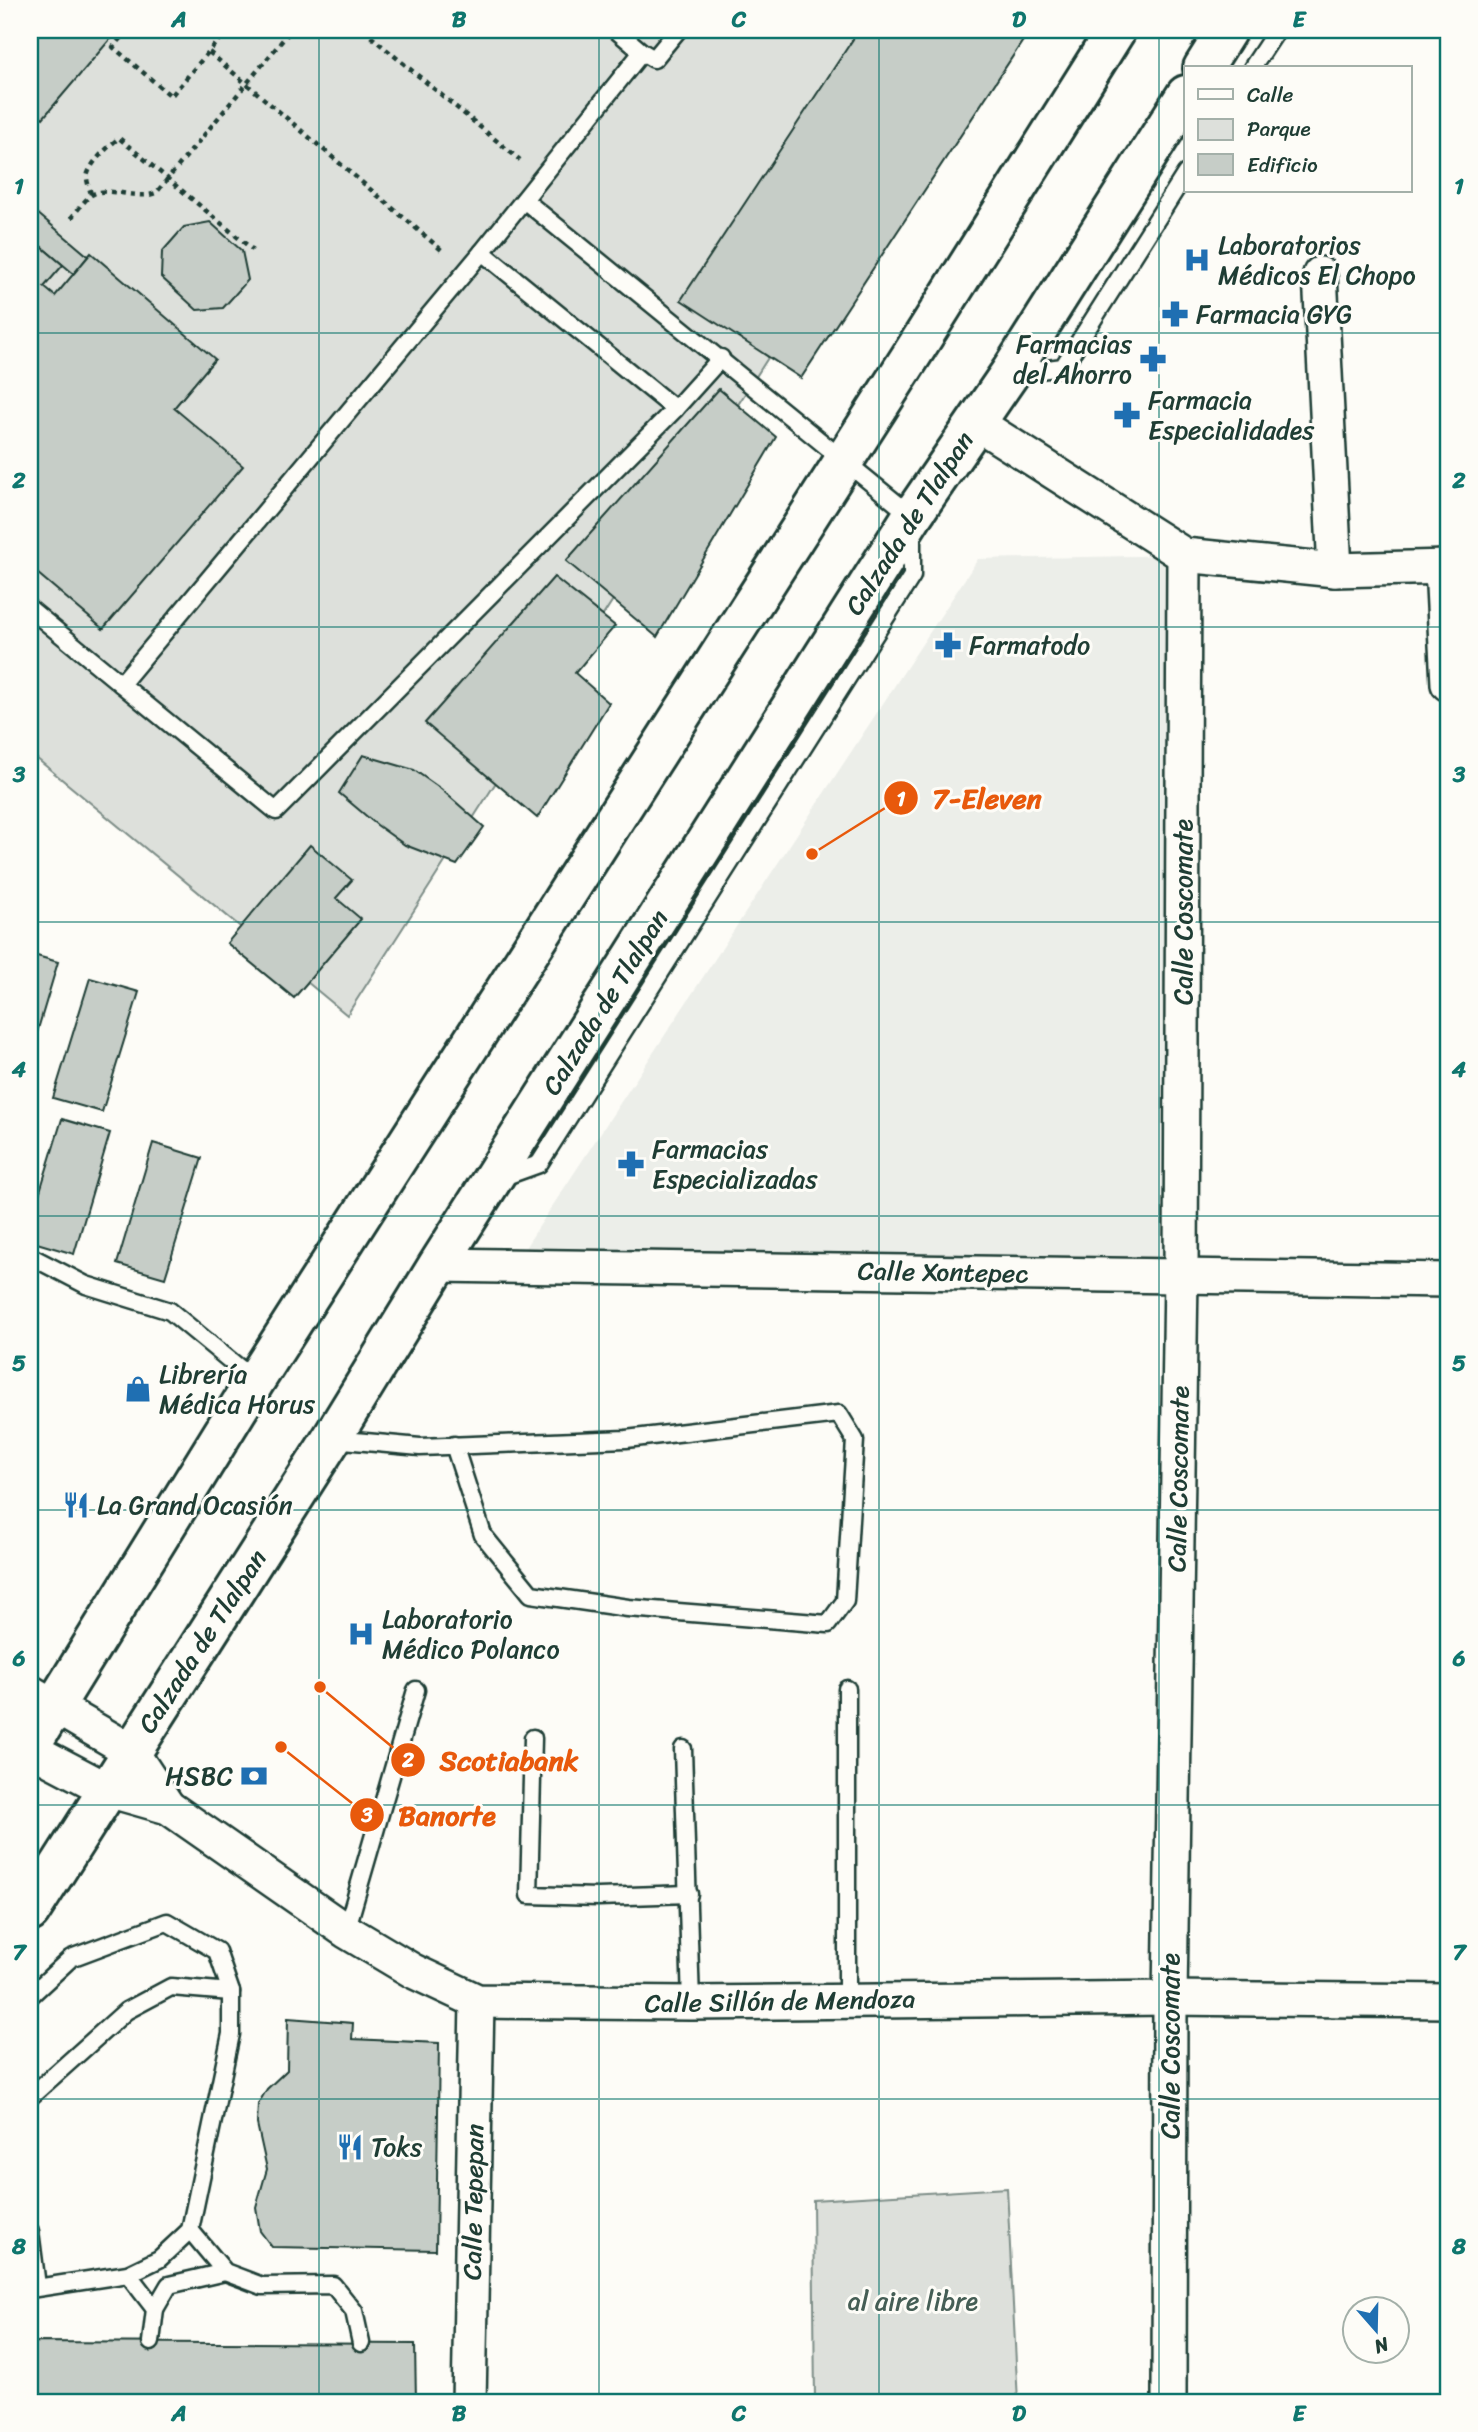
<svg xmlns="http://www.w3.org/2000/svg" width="1478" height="2432" viewBox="0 0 1478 2432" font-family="Sriracha,sans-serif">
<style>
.built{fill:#eceee9}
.green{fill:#dde0db;stroke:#7e8e88;stroke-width:2}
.building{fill:#c6cdc7;stroke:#1f3d34;stroke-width:2}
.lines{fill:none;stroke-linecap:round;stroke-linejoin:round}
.lane-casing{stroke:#1f3d34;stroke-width:21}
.street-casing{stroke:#1f3d34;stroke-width:38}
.secondary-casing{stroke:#1f3d34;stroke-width:44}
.path{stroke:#1f3d34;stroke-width:4.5;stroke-dasharray:5 5;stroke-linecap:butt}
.lane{stroke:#fdfcf7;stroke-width:16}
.street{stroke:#fdfcf7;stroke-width:33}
.secondary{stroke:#fdfcf7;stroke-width:38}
.grid{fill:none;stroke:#0f766e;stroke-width:2;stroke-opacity:0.55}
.labels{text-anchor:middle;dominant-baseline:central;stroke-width:6;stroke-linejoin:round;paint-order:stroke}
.poi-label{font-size:26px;fill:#1f3d34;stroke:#fdfcf7;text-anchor:start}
.street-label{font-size:26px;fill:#1f3d34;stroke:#fdfcf7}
.park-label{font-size:26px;fill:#455e55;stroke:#fdfcf7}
.leader{fill:none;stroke:#e8590c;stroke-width:2.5}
.callout-dot{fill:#e8590c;stroke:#fdfcf7;stroke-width:2.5}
.mark-label{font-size:21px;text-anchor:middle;font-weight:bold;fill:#fff}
.callout-label{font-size:28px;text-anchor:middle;font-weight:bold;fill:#e8590c;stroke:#fdfcf7;stroke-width:6;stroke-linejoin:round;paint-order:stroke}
.neatline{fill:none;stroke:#0f766e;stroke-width:2.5}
.grid-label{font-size:23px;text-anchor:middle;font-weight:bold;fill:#0f766e}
</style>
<rect width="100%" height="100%" fill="#fdfcf7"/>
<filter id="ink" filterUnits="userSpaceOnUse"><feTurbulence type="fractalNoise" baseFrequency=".0143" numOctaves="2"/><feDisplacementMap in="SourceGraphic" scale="14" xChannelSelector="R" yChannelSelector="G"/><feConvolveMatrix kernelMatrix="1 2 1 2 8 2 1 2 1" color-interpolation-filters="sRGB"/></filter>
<g filter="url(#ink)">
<path class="built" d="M1184,555L1181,1276L513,1266L978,559Z"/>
<g class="green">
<path d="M30,30H978L347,1015L30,753Z"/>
<path d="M1007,2188L1018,2402H815L813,2200Z"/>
</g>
<g class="building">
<path d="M30,30H118L43,118L30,107Z"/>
<path d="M859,30H1030L801,378L681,300Z"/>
<path d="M30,207L88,256L74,274L30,237Z"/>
<path d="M210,222L242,251L248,280L223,308L197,310L161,277L162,252L184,227Z"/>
<path d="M30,237L63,265L44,287L55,296L91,253L215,359L174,408L243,466L103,629L30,567Z"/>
<path d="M719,389L776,437L657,637L566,561Z"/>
<path d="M554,577L615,626L575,673L609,703L537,818L425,723Z"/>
<path d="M363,755L414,770L441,789L484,827L457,865L405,845L377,825L339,793Z"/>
<path d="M310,845L352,880L336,898L361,919L294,998L227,943Z"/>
<path d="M30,954L58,962L30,1056Z"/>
<path d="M90,978L139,992L102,1112L53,1098Z"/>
<path d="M62,1119L110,1133L74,1254L30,1241V1224Z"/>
<path d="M153,1143L202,1158L165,1278L117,1264Z"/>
<path d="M288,2018L353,2023L352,2039L439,2043L436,2250L272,2247L260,2231L256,2207L267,2169L257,2124L258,2104L267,2089L287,2070Z"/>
<path d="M30,2342L415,2344L416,2402H30Z"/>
</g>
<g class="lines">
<g class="lane-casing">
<g id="lane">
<path d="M616,30L642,52L654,59L678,30"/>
<path d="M642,52L482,252L121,684L276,811L675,409"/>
<path d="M1252,68L1277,30"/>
<path d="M482,252L675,409L721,358"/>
<path d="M1016,373L1063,367L1186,173"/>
<path d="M30,609L121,684"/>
<path d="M503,1177L539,1164L912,576V516L524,200"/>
<path d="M30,1256L86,1285L170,1311L255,1381"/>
<path d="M333,1439L420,1447L626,1439L839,1414L855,1440L845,1601L828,1624L628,1608L531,1594L483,1535L454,1445"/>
<path d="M533,1738L529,1895L598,1897L689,1894"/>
<path d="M683,1749L691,2003"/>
<path d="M346,1931L416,1690"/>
<path d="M30,1996L71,1958L167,1922L217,1951L231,1992V2034L190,2230L159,2259L128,2274L30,2289"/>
<path d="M847,2000V1689"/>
<path d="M30,2097L126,2011L171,1987L231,1992"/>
<path d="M190,2230L225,2272L262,2286L333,2285L354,2311L361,2343"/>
<path d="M30,2231L37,2286"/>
<path d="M128,2274L155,2309L151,2342"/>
<path d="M155,2309L169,2285L225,2272"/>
</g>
</g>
<g class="street-casing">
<g id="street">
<path d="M1320,274L1335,570"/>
<path d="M975,422L1184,555L1335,570L1448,567"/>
<path d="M1442,567L1448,684"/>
<path d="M438,1265L1448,1280"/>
<path d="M30,1692L131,1751L168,1807"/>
<path d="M30,1749L108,1790L168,1807L346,1931L413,1971L477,2001L691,2003L1170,1998L1448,2001"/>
<path d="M469,2402L477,2001"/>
<path d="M1169,2402L1170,1998L1181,1276L1184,555"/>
</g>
</g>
<g class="secondary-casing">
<g id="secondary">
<path d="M1203,68L1227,30"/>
<path d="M30,1746L255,1381L918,345L1116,30"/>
<path d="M30,1912L332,1438L438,1265L912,516L1010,373L1186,95"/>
</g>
</g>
<g class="path">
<path d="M127,30L113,47L171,96L227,30"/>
<path d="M363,30L520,160"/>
<path d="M209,52L444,252"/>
<path d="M91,194C90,190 87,182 87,178C88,164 109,146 119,138L253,250"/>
<path d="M71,218C77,211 83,202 90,196C105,184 136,201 156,193L291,30"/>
</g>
<use href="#lane" class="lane"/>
<use href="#street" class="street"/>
<use href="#secondary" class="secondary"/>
</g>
</g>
<path class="grid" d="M319,30V2402M599,30V2402M879,30V2402M1159,30V2402M30,333H1448M30,627H1448M30,922H1448M30,1216H1448M30,1510H1448M30,1805H1448M30,2099H1448"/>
<defs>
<g id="hospital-bare" transform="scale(2.1)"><path d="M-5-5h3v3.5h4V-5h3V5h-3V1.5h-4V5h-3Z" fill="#1f6fb2" stroke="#fdfcf7" stroke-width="2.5" paint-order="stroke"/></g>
<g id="pharmacy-bare" transform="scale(2.1)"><path d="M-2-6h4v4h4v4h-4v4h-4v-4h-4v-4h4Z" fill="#1f6fb2" stroke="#fdfcf7" stroke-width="2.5" paint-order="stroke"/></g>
<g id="shop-bare" transform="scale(2.1)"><path d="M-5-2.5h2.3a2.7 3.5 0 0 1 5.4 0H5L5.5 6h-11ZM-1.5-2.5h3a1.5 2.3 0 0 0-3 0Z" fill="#1f6fb2" stroke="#fdfcf7" stroke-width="2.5" paint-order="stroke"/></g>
<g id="restaurant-bare" transform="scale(2.1)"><path d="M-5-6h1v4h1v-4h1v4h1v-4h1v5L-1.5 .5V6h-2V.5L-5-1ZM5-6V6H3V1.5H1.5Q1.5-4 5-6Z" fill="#1f6fb2" stroke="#fdfcf7" stroke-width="2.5" paint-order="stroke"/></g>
<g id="bank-bare" transform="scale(2.1)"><path d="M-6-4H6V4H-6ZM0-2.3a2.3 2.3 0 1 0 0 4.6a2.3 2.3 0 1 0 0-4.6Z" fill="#1f6fb2" stroke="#fdfcf7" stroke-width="2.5" paint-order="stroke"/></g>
</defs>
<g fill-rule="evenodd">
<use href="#hospital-bare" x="1197" y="260"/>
<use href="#pharmacy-bare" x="1175" y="314"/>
<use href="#pharmacy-bare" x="1153" y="359"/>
<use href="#pharmacy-bare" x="1127" y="415"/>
<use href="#pharmacy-bare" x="948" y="645"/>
<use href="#pharmacy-bare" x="631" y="1164"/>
<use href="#shop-bare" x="138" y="1389"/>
<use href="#restaurant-bare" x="76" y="1505"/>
<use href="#hospital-bare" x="361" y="1634"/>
<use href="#bank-bare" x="254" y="1776"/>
<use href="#restaurant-bare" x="350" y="2147"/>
</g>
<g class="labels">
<g class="poi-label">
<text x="1218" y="245">Laboratorios<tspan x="1218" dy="30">Médicos El Chopo</tspan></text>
<text x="1196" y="314">Farmacia GYG</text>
<text x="1132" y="344" text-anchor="end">Farmacias<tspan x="1132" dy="30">del Ahorro</tspan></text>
<text x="1148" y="400">Farmacia<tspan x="1148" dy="30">Especialidades</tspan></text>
<text x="969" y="645">Farmatodo</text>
<text x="652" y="1149">Farmacias<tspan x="652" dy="30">Especializadas</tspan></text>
<text x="159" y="1374">Librería<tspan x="159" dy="30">Médica Horus</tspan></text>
<text x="97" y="1505">La Grand Ocasión</text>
<text x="382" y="1619">Laboratorio<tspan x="382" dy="30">Médico Polanco</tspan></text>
<text x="233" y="1776" text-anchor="end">HSBC</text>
<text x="371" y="2147">Toks</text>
</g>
<g class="street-label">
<text transform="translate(909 523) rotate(-57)">Calzada de Tlalpan</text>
<text transform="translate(1183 912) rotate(-90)">Calle Coscomate</text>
<text transform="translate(605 1002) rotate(-58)">Calzada de Tlalpan</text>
<text transform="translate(943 1272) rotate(1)">Calle Xontepec</text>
<text transform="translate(1178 1479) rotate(-89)">Calle Coscomate</text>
<text transform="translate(202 1641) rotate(-57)">Calzada de Tlalpan</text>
<text transform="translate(780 2001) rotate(-1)">Calle Sillón de Mendoza</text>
<text transform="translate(1170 2046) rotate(-90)">Calle Coscomate</text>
<text transform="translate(473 2202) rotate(-89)">Calle Tepepan</text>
</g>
<g class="park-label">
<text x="913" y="2301">al aire libre</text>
</g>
</g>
<path class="leader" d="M812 854L901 798M320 1687L408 1760M281 1747L367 1815"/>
<g class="callout-dot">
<circle cx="812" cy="854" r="7"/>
<circle cx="320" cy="1687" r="7"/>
<circle cx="281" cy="1747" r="7"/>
<circle cx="901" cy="798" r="18"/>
<circle cx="408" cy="1760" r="18"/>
<circle cx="367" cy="1815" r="18"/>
</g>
<g class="mark-label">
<text x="901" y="806">1</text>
<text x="408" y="1767">2</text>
<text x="367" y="1822">3</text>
</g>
<g class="callout-label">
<text x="987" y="808">7-Eleven</text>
<text x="509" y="1770">Scotiabank</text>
<text x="447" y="1825">Banorte</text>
</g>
<rect width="1478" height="2432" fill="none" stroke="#fdfcf7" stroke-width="77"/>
<rect x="1184" y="66" width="228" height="126" fill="#fdfcf7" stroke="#a4b0a9" stroke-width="2"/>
<rect x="1198" y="89" width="35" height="10" fill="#fdfcf7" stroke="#a4b0a9" stroke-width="2"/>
<text x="1247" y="102" font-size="21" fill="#1f3d34">Calle</text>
<rect x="1198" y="119" width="35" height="21" fill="#dde0db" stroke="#a4b0a9" stroke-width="2"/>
<text x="1247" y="136" font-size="21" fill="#1f3d34">Parque</text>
<rect x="1198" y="154" width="35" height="21" fill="#c6cdc7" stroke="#a4b0a9" stroke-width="2"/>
<text x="1247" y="172" font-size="21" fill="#1f3d34">Edificio</text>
<g transform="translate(1376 2330) rotate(160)"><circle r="33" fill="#fdfcf7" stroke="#a4b0a9" stroke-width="2"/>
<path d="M0-5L12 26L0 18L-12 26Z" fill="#1f6fb2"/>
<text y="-10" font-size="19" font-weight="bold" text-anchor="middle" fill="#1f3d34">N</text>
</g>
<rect x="38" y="38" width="1402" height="2356" class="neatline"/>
<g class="grid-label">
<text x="179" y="27">A</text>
<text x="459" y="27">B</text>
<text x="739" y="27">C</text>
<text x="1019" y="27">D</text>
<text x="1299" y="27">E</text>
<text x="19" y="194">1</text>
<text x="1459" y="194">1</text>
<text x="19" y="488">2</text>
<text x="1459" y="488">2</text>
<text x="19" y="782">3</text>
<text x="1459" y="782">3</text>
<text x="19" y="1077">4</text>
<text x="1459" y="1077">4</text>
<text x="19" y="1371">5</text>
<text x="1459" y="1371">5</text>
<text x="19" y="1666">6</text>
<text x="1459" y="1666">6</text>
<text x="19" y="1960">7</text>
<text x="1459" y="1960">7</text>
<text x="19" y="2254">8</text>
<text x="1459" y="2254">8</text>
<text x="179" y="2421">A</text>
<text x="459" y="2421">B</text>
<text x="739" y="2421">C</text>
<text x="1019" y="2421">D</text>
<text x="1299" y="2421">E</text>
</g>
</svg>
